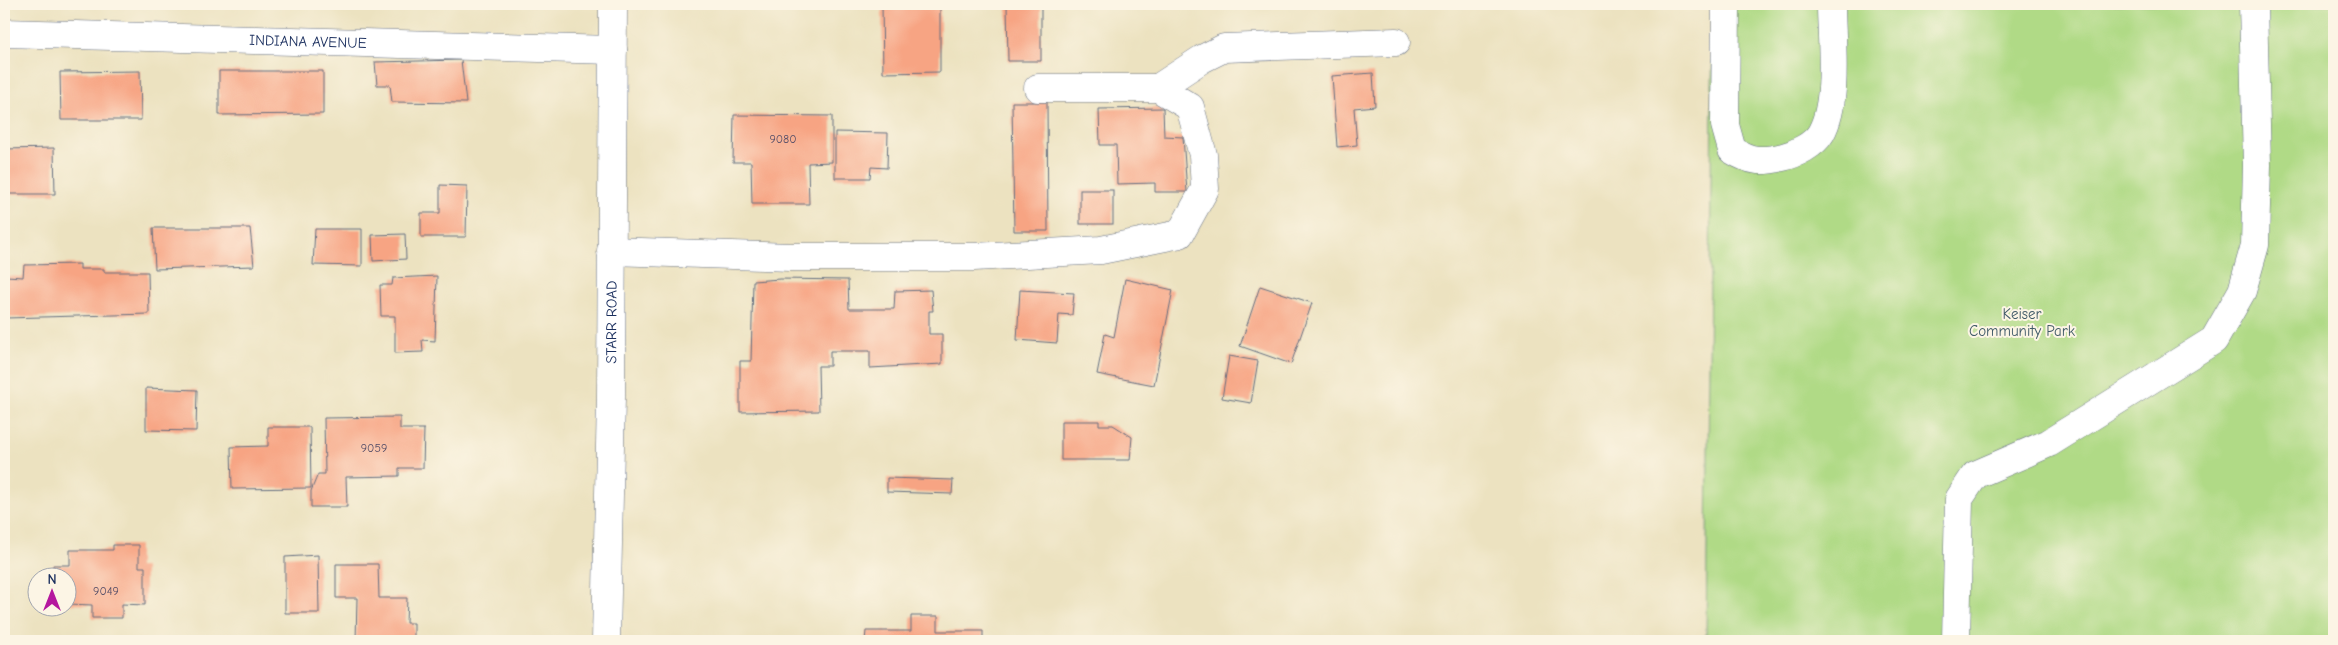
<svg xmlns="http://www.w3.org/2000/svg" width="2338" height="645" viewBox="0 0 2338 645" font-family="'Comic Neue',sans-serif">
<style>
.green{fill:#b0da86;stroke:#668472}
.building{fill:#f7a483}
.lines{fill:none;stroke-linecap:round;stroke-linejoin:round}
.minor-casing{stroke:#646e80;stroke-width:29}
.minor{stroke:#fff;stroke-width:28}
.labels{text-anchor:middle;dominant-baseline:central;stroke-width:4;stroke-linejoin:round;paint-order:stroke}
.number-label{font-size:12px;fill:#524c67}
.street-label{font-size:15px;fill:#1b2f5e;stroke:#fcf5e5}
.park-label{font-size:15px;fill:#405a68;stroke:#fcf5e5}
</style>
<rect width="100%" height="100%" fill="#fcf5e5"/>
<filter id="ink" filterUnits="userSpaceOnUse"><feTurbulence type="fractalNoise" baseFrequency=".02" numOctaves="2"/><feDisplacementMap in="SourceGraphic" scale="10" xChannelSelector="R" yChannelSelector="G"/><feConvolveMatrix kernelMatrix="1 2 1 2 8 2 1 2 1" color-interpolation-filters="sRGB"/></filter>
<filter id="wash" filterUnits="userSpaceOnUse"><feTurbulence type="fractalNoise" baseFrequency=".0096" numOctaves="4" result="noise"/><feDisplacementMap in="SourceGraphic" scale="20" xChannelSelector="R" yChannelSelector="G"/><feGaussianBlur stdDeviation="1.12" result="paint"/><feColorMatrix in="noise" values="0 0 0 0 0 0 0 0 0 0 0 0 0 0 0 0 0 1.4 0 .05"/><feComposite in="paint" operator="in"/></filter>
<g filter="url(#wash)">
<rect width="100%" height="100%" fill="#ece2c0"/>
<path class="green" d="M1713,4H2334V641H1706Z"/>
<g id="blocks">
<g class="building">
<path d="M882,4H940V72L883,73Z"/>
<path d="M1007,4H1041V61H1008Z"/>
<path d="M461,60L466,103L392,102L390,85H377L375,62Z"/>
<path d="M140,71L141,120H61L60,72Z"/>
<path d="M219,71H323V114L219,115Z"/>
<path d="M1373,73L1375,106L1354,108L1357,145L1337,147L1332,76Z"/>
<path d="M1012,102H1047L1048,231H1014Z"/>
<path d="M1163,108L1164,136L1183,137L1187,192H1155V183L1117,184L1116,145H1100L1099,109Z"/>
<path d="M734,115L832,116V162L808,163L809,204H752L751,162H733Z"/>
<path d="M835,132L888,133L887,168L871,167L870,178H835Z"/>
<path d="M54,148L55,194H4V149Z"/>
<path d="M440,185L467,186L466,237H421V213H440Z"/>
<rect x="1080" y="190" width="33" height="34"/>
<path d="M153,228H250L254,266L155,269Z"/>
<path d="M315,229H362V266L313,265Z"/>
<path d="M405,234L406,259L373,261L372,235Z"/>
<path d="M80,264V269H104V272H148L149,314L6,318V276L23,277L24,265Z"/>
<path d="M437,276L435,341L422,340L423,352L395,353V316H381L380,285H392L393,278Z"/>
<path d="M780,279L848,280L849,309H894L895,291L931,290L933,311H929V334H942V364L870,368V351H830V366H818L819,411L740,412V361H751L753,281Z"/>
<path d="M1125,279L1173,290L1154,385L1097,374L1105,334L1114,337Z"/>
<path d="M1260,286L1312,303L1291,364L1240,346Z"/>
<path d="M1020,290L1074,293L1072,315L1059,314L1057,343L1017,340Z"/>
<path d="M1229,356L1258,361L1251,403L1222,398Z"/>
<path d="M146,388L197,390L196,431L146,430Z"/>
<path d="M400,417V429H424L423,468H399V476L346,477L347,507H311V491L318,474H325L324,418Z"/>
<path d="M1061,421H1099V425H1113L1132,437L1130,460H1061Z"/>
<path d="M268,427H310L311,488L232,489L231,447L268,446Z"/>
<path d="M887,478L953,480L952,494L887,492Z"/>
<path d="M113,545H139V567H145V605L122,604V618H92V605L68,604V578H53V565H70V550H113Z"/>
<path d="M318,555L319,613H285V557Z"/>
<path d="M336,564H378L379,598H407L406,623H414V641H356L357,598H336Z"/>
<path d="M911,616H938V631H983V641H865L866,631H911Z"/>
</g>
</g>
</g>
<g filter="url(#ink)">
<use href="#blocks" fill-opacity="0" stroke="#646e80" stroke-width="1"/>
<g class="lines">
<g class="minor-casing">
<g id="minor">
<path d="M1726,4L1725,125L1732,150C1751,162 1762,162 1783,157C1796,154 1814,145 1821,133C1839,101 1831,40 1831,4"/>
<path id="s1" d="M4,33L613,50"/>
<path d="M1158,88L1202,59L1224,48L1396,42"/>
<path d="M611,251L790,257H974L1101,250L1180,234L1205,189L1203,155L1190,107L1158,88H1038"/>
<path id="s2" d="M606,641L611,397L613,4"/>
<path d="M1956,641L1959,499L1975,475L2049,443L2214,340L2242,291L2255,245L2257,165L2253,4"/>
</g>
</g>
<use href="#minor" class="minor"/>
</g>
</g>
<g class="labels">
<g class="number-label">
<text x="783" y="139">9080</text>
<text x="374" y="448">9059</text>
<text x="106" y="591">9049</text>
</g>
<g class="street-label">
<text stroke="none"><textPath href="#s1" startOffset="304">INDIANA AVENUE</textPath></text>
<text stroke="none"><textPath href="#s2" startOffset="319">STARR ROAD</textPath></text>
</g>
<g class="park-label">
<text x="2022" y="314">Keiser<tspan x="2022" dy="17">Community Park</tspan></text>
</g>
</g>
<rect width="2338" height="645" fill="none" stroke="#fcf5e5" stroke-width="20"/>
<g transform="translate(52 592)"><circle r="24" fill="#fcf5e5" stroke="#a2a6af"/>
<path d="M0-4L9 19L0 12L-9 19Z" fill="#b5179e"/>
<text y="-8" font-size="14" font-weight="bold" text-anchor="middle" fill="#1b2f5e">N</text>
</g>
</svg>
